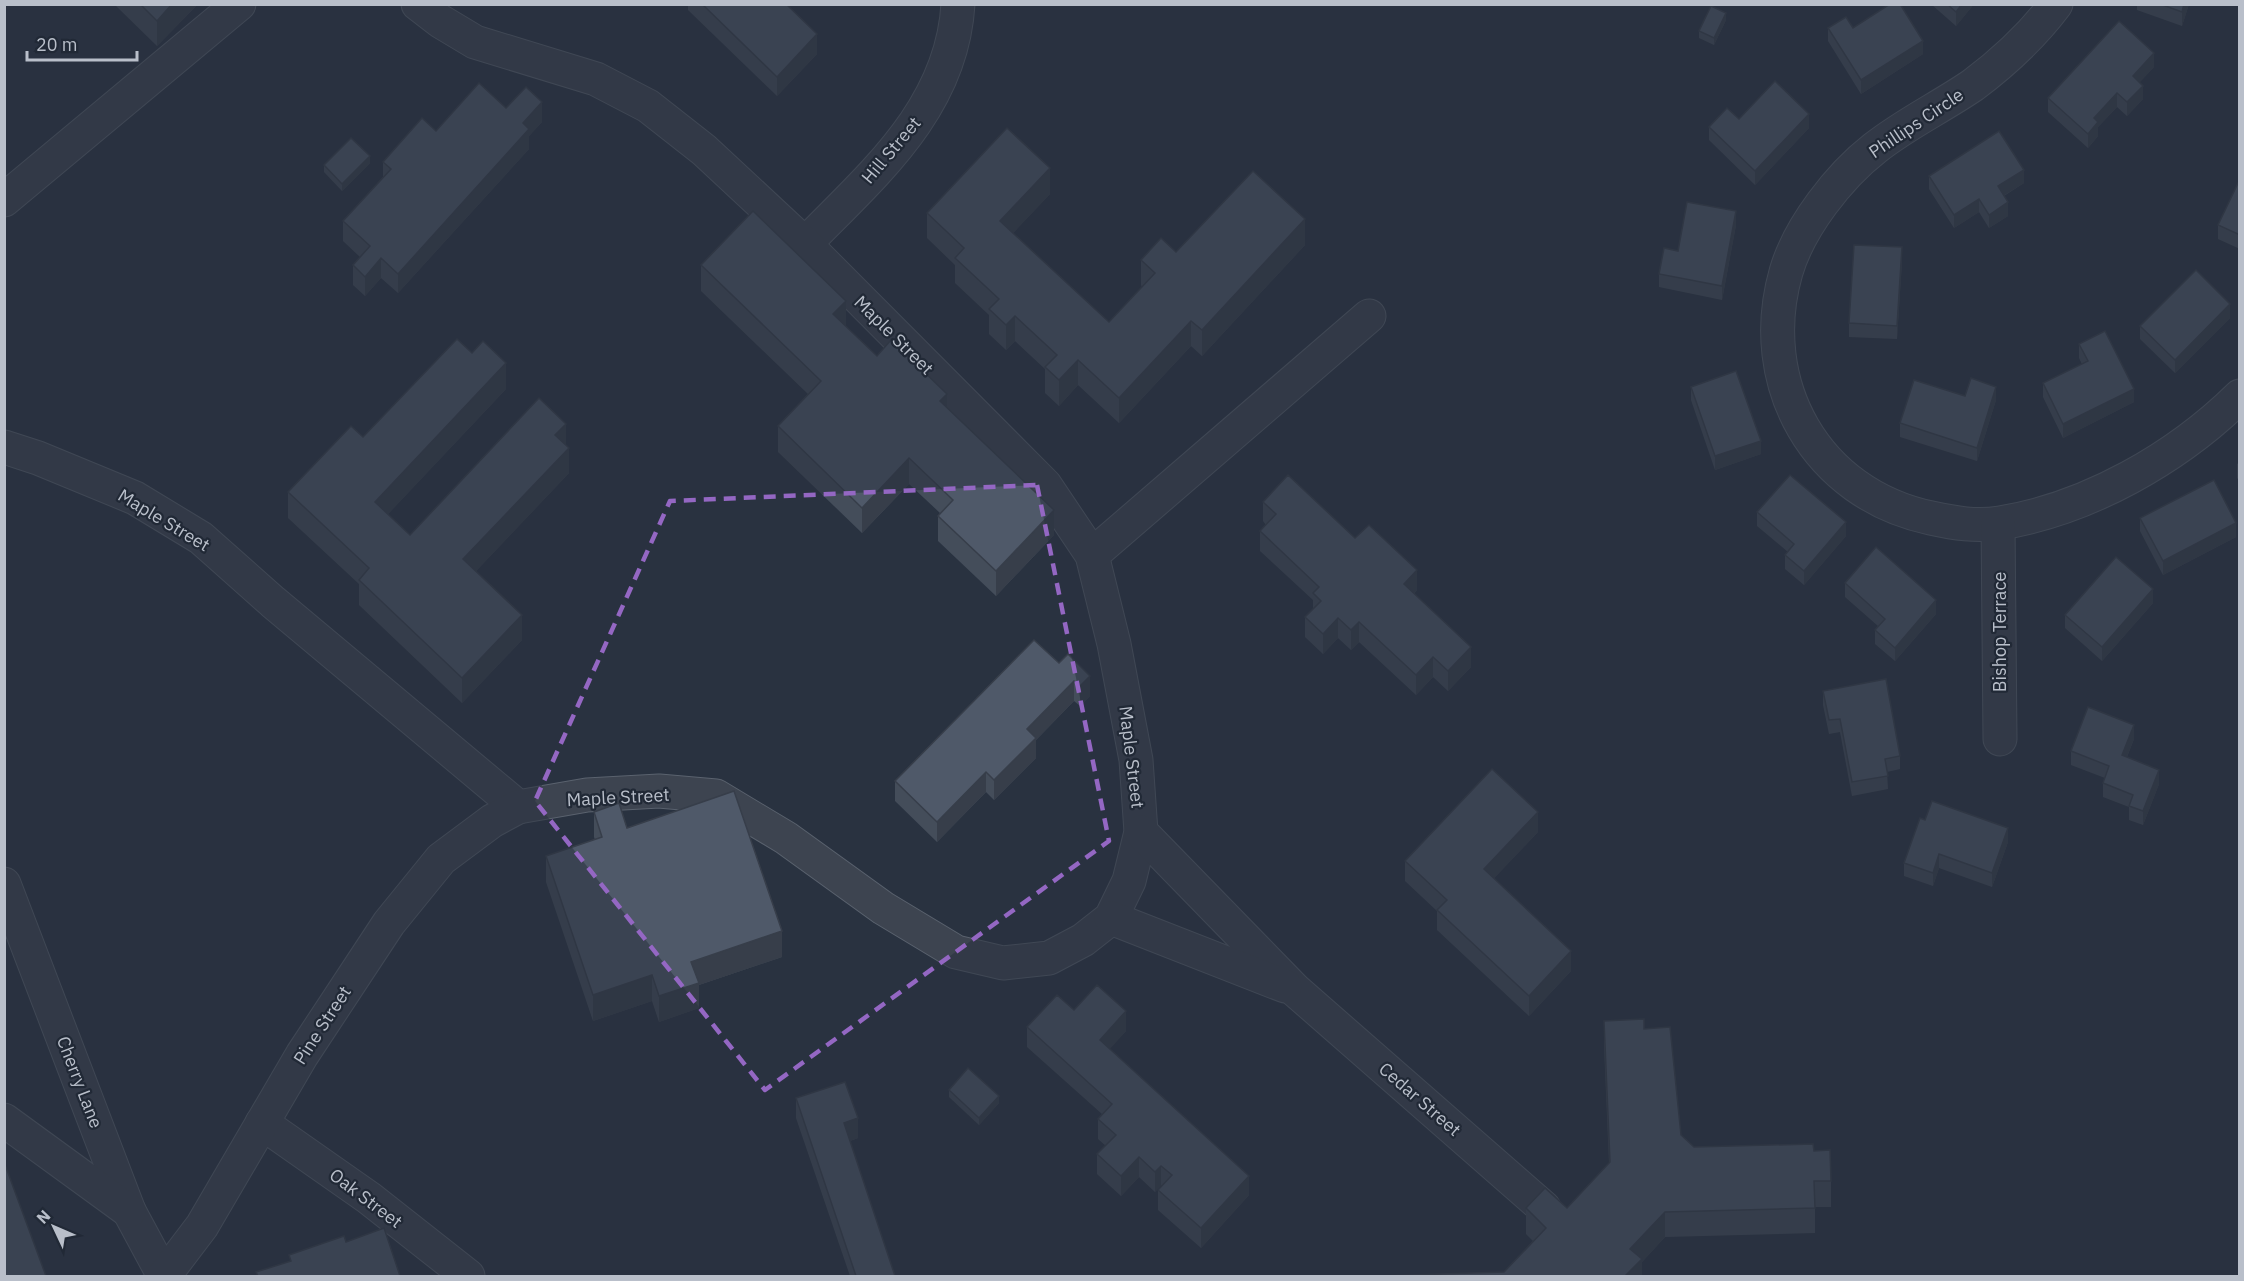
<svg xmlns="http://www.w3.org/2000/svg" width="2244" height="1281" viewBox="0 0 2244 1281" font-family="'IBM Plex Sans',sans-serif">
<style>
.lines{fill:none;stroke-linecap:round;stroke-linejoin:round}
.minor-casing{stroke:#5a626e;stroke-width:35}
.minor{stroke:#3d4450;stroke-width:33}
.wall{fill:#444d5a}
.shaded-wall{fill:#373e4a}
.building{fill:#4f5969;stroke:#373e4a;stroke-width:1.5}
.marked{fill:none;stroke:#9467c3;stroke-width:4.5;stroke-dasharray:12 8;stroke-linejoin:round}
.labels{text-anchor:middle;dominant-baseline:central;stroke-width:4.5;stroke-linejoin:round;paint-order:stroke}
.street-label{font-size:18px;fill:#b9bfca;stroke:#212936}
</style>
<rect width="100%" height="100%" fill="#293240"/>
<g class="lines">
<g class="minor-casing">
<g id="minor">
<path d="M2056,4C2032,36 2005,61 1973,85C1941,107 1905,124 1875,148C1839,176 1799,227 1786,272C1754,384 1816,494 1931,518C1954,523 1977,527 2000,523C2088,509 2177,458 2240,396"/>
<path d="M4,200L239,4"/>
<path d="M805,244C872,175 952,109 958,4"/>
<path d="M4,447L38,458L135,498L201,538L273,602L518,807L587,795L659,791L716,796L786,838L883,908L956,952L1003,963L1049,958L1083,940L1111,918L1129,881L1141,832L1136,760L1114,644L1092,555L1045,485L805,244L704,150L648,106L596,79L475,42L440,21L418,4"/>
<path d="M1998,524L2000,739"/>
<path d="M1092,555L1369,316"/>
<path d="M1141,832L1295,990L1544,1208"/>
<path d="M4,884L129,1211L164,1276"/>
<path d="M1111,918L1285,986"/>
<path d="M4,1120L129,1211"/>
<path d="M262,1123L369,1198L468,1276"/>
<path d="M164,1276L202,1226L302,1055L389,923L441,859L492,821L518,807"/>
</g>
</g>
<use href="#minor" class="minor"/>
</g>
<g class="wall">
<path d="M114,4H198L157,46Z"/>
<path d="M688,4H786L817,54L777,96L688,10Z"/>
<path d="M1931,4H1974L1956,26Z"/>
<path d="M2137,4H2189L2182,26L2137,10Z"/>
<path d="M1726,20L1714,45L1699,38V31Z"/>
<path d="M1828,28H1853L1923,54L1861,94L1828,41Z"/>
<path d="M2154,67L2139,82L2143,99L2127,116L2117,107L2098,127V136L2088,148L2048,112V98Z"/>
<path d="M506,108L542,122L529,136V149L398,293L381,278L365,296L353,285V265L360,257L343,241V221L383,177V162L436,131Z"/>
<path d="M1739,119L1809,128L1755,185L1709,140V127Z"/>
<path d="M370,163L342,191L324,172V165Z"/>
<path d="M1929,176L2024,183L2004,196L2008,216L1989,228L1979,212L1954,228L1929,189Z"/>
<path d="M2240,179V249L2218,239V225Z"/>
<path d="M1050,194L1013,233L1109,322L1142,287L1141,285V260L1176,252L1305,245L1202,356L1191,346L1119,423L1078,385L1059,406L1045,393V369L1015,341L1006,350L989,334V315L955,283V265L927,238V213Z"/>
<path d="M1736,225L1722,300L1659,287V274L1678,251Z"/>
<path d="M1902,261L1897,339L1849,337V323Z"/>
<path d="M701,265L846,326L877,356L947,407L1054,535L996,596L938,541V516L940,513L909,484L862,533L778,452V426L808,394L701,291Z"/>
<path d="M2230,318L2175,373L2140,339V326Z"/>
<path d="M2079,344L2134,402L2063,438L2043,397V383L2082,364L2079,358Z"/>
<path d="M1691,387L1761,454L1715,470L1691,400Z"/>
<path d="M506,389L388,514L410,535L566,445L569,473L476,571L522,640L462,703L359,605V584L288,518V492L363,437Z"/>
<path d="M1965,396L1996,400L1977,461L1900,437V423Z"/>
<path d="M2240,462V482L2237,478V464Z"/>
<path d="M1263,502L1355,538L1417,590L1414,594L1471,667L1448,691L1433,677L1416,695L1359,642L1351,650L1338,638L1323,654L1305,637V617L1313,610V600L1260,551V531L1266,525L1263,521Z"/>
<path d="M1757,512L1846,536L1804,585L1785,569V555L1788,552L1757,526Z"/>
<path d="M2140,518L2236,537L2163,575L2140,531Z"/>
<path d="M1845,583L1936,614L1895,661L1875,644V630L1878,626L1845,597Z"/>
<path d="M2153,603L2102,661L2065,628V615Z"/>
<path d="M1034,640L1090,696L1080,706L1074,701L1036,740V758L994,800L986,792L937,842L895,801V781Z"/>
<path d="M1823,691L1900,756V769L1887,772L1888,789L1852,796L1840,732L1829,734L1823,705Z"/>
<path d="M2134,739L2127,757L2159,784L2143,825L2129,820V807L2103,797V783L2105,778L2071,765V751Z"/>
<path d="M594,812L627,828L782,957L699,985V1008L659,1022L652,1001L593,1021L546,882V856L595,840L594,837Z"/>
<path d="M1920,818L2008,842L1992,887L1939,868L1933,886L1904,876V863Z"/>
<path d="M1538,832L1494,878L1571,971L1529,1016L1437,930V911L1405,881V861Z"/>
<path d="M1074,1010L1126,1031L1109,1049L1249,1195L1201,1248L1158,1210V1190L1162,1186L1161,1185L1155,1192L1139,1177L1121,1196L1097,1174V1154L1106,1146L1098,1139V1119L1102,1114L1027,1047V1027Z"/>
<path d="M1604,1021L1644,1029L1681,1135L1694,1147L1814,1151L1831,1181V1207H1815V1233L1665,1237L1642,1262V1276L1504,1272L1533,1241L1526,1234V1208H1567L1609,1163L1604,1046Z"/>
<path d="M949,1090L999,1103L979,1125L949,1097Z"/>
<path d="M796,1098L858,1138L850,1141L895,1276H850L796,1118Z"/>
</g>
<g class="shaded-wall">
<path d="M172,4H198L157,46V21Z"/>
<path d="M1962,4H1974L1956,26V12Z"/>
<path d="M2184,4H2189L2182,26V12Z"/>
<path d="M1726,13V20L1714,45V38Z"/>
<path d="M817,34V54L777,96V77Z"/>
<path d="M1923,41V54L1861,94V80Z"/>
<path d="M2154,53V67L2133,90V76Z"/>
<path d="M2143,86V99L2127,116V102Z"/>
<path d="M2117,93V107L2098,127V136L2088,148V134L2094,118Z"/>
<path d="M542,102V122L529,136V149L398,293V274L523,123Z"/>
<path d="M1809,114V128L1755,185V171Z"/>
<path d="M370,156V163L342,191V184Z"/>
<path d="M1050,168V194L1000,247V221Z"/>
<path d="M2024,170V183L1998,199V186Z"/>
<path d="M1979,199V212L1954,228V215Z"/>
<path d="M2008,202V216L1989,228V215Z"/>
<path d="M1736,211V225L1722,300V286Z"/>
<path d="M1305,219V245L1202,356V330Z"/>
<path d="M1902,247V261L1897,339V326Z"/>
<path d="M381,258V278L365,296V277Z"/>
<path d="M846,301V326L833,314Z"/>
<path d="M2230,304V318L2175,373V360Z"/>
<path d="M1015,316V341L1006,350V325Z"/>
<path d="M1191,321V346L1119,423V398Z"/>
<path d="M1078,360V385L1059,406V380Z"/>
<path d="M506,363V389L375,528V502Z"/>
<path d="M1996,387V400L1977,461V448Z"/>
<path d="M2134,389V402L2063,438V424Z"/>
<path d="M947,394V420L940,401Z"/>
<path d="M566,424V449L555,435Z"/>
<path d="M1761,441V454L1715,470V456Z"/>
<path d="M569,448V473L463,585V559Z"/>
<path d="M909,458V484L862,533V508Z"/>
<path d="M1054,510V535L996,596V571Z"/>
<path d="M1846,522V536L1804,585V571Z"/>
<path d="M2236,523V537L2163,575V561Z"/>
<path d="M1417,570V590L1404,604V584Z"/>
<path d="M2153,589V603L2102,661V647Z"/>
<path d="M1936,600V614L1895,661V648Z"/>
<path d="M522,615V640L462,703V678Z"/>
<path d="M1338,618V638L1323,654V634Z"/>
<path d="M1359,622V642L1351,650V630Z"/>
<path d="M1471,647V667L1448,691V671Z"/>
<path d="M1433,657V677L1416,695V675Z"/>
<path d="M1090,676V696L1080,706V686Z"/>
<path d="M1074,681V701L1036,740V758L994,800V780L1027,729Z"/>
<path d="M2134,725V739L2122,769V755Z"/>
<path d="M2159,770V784L2143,825V811Z"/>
<path d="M986,772V792L937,842V822Z"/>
<path d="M1538,812V832L1484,889V869Z"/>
<path d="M2008,828V842L1992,887V873Z"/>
<path d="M1939,854V868L1933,886V873Z"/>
<path d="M782,931V957L699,985V1008L659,1022V996L691,962Z"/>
<path d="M1571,951V971L1529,1016V996Z"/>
<path d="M652,975V1001L593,1021V995Z"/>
<path d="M1126,1011V1031L1100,1060V1040Z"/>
<path d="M999,1096V1103L979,1125V1118Z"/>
<path d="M858,1118V1138L844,1143V1123Z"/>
<path d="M1139,1157V1177L1121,1196V1176Z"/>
<path d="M1161,1166V1185L1155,1192V1172Z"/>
<path d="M1249,1176V1195L1201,1248V1228Z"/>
<path d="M1665,1212V1237L1642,1262V1276H1625L1630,1249Z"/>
</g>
<g class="building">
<path d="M140,4H172L157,21Z"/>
<path d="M702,4H786L817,34L777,77Z"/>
<path d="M1890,4H1900L1923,41L1861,80L1828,28L1846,17L1853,28Z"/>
<path d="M1947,4H1962L1956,12Z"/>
<path d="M2160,4H2184L2182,12Z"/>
<path d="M1711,6L1726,13L1714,38L1699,31Z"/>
<path d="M2119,21L2154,53L2133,76L2143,86L2127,102L2117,93L2094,118L2098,122L2088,134L2048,98Z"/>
<path d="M1775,81L1809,114L1755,171L1709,127L1727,108L1739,119Z"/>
<path d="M479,83L506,108L526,87L542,102L523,123L529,129L398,274L381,258L365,277L353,265L370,246L343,221L391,169L383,162L422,118L436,131Z"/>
<path d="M1007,128L1050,168L1000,221L1109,322L1155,273L1141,260L1161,238L1176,252L1253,171L1305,219L1202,330L1191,321L1119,398L1078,360L1059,380L1045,367L1057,355L1015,316L1006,325L989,309L999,299L955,258L964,248L927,213Z"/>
<path d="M1999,131L2024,170L1998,186L2008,202L1989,215L1979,199L1954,215L1929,176Z"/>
<path d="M351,138L370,156L342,184L324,165Z"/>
<path d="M2240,179V235L2218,225Z"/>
<path d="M1687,202L1736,211L1722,286L1659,274L1664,248L1678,251Z"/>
<path d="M753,211L846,301L833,314L877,356L891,340L947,394L940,401L1054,510L996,571L938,516L953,500L909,458L862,508L778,426L821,381L701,265Z"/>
<path d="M1854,245L1902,247L1897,326L1849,323Z"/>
<path d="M2196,270L2230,304L2175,360L2140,326Z"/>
<path d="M2105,331L2134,389L2063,424L2043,383L2088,361L2079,344Z"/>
<path d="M457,339L472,353L483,341L506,363L375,502L410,535L539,398L566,424L555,435L569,448L463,559L522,615L462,678L359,580L369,568L288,492L351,426L363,437Z"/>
<path d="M1736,371L1761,441L1715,456L1691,387Z"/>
<path d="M1971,378L1996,387L1977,448L1900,423L1914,380L1965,396Z"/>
<path d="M1288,475L1355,538L1369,525L1417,570L1404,584L1471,647L1448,671L1433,657L1416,675L1359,622L1351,630L1338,618L1323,634L1305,617L1321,601L1313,593L1319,587L1260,531L1276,514L1263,502Z"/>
<path d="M1790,475L1846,522L1804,571L1785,555L1794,544L1757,512Z"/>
<path d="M2214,480L2236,523L2163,561L2140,518Z"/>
<path d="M1876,547L1936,600L1895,648L1875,630L1885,619L1845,583Z"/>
<path d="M2116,557L2153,589L2102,647L2065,615Z"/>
<path d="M1034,640L1059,663L1068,654L1090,676L1080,686L1074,681L1027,729L1036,738L994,780L986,772L937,822L895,781Z"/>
<path d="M1886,679L1900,756L1885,759L1888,776L1852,782L1840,719L1829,720L1823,691Z"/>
<path d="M2088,707L2134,725L2122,755L2159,770L2143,811L2129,806L2133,795L2103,783L2109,766L2071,751Z"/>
<path d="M1492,769L1538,812L1484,869L1571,951L1529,996L1437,910L1447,900L1405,861Z"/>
<path d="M734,791L782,931L691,962L699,983L659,996L652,975L593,995L546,856L602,837L594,812L619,803L627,828Z"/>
<path d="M1932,801L2008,828L1992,873L1939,854L1933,873L1904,863L1920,818L1925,820Z"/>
<path d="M1097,985L1126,1011L1100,1040L1249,1176L1201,1228L1158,1190L1172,1175L1161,1166L1155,1172L1139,1157L1121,1176L1097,1154L1116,1135L1098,1119L1112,1104L1027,1027L1057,995L1074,1010Z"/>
<path d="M1644,1019V1029L1670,1027L1681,1135L1694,1147L1813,1144L1814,1151L1830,1150L1831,1181H1814L1815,1208L1665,1212L1630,1249L1642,1259L1625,1276H1380L1504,1272L1546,1228L1526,1208L1545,1188L1567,1208L1610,1162L1604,1021Z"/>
<path d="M968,1068L999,1096L979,1118L949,1090Z"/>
<path d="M845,1082L858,1118L844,1123L895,1276H856L796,1098Z"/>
<path d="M4,1162L46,1276H4Z"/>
<path d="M384,1228L400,1276H258L256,1272L291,1261L289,1255L344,1236L346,1242Z"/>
</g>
<path d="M0 0H2244V1281H0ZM1037,485L1109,841L765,1090L535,801L670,501Z" fill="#293240" fill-opacity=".55" fill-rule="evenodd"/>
<path class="marked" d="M1037,485L1109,841L765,1090L535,801L670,501Z"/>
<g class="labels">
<g class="street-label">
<text transform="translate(1916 123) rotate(-34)">Phillips Circle</text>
<text transform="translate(891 150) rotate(-50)">Hill Street</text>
<text transform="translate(894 335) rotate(45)">Maple Street</text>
<text transform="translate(164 520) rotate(31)">Maple Street</text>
<text transform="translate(1999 632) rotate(-90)">Bishop Terrace</text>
<text transform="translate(1132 757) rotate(83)">Maple Street</text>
<text transform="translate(618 797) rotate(-3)">Maple Street</text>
<text transform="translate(322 1025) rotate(-57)">Pine Street</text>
<text transform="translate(80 1082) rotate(69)">Cherry Lane</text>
<text transform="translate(1420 1099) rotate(41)">Cedar Street</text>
<text transform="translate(366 1198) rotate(37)">Oak Street</text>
</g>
</g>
<rect width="2244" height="1281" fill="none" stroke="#b9bfca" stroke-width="12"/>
<g transform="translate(54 1227) rotate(314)" stroke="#212936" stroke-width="4.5" paint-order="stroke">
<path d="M0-4.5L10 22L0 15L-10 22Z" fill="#b9bfca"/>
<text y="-9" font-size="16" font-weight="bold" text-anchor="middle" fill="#b9bfca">N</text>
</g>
<path d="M27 51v9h110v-9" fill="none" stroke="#b9bfca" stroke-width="3"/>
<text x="36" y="51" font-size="18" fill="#b9bfca" stroke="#212936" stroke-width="4.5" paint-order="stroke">20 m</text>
</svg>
